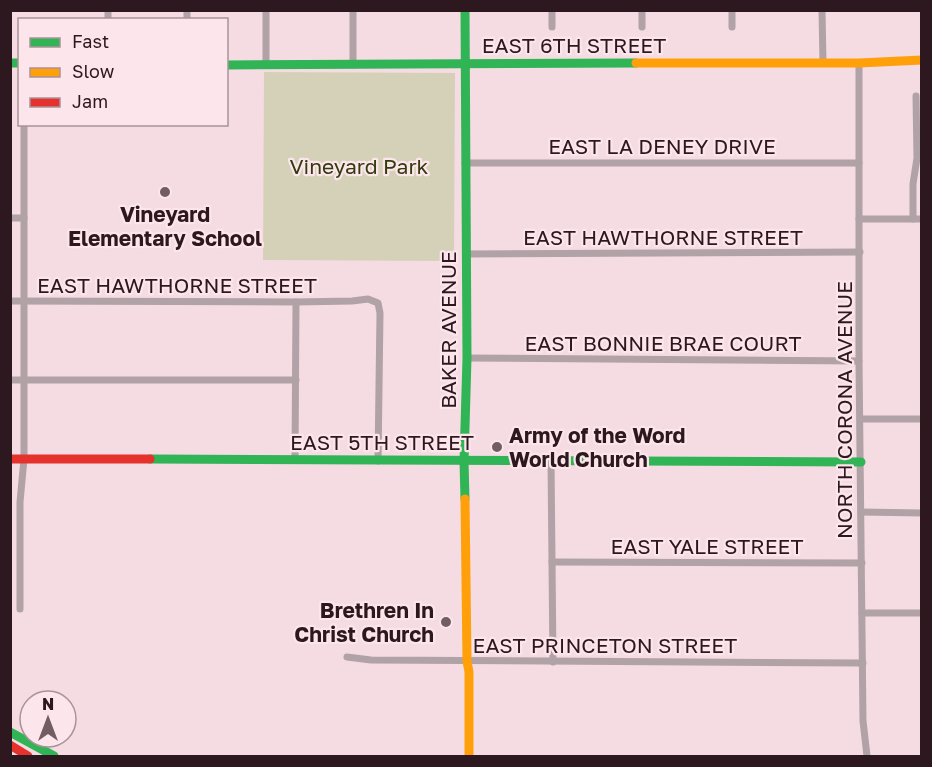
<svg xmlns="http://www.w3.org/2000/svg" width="932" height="767" viewBox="0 0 932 767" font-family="'Golos Text',sans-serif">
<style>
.green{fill:#d5d1b9}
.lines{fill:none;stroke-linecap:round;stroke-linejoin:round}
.street{stroke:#b0a2a6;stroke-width:7}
.fast{stroke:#30b455;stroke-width:9}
.slow{stroke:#ff9f0a;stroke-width:9}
.jam{stroke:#e5322d;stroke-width:9}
.poi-dot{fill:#725d63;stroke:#fce5eb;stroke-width:2}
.labels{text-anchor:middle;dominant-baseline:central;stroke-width:4.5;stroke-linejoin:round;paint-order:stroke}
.street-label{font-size:21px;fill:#2c181e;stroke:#fce5eb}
.park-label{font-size:21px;fill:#313b0c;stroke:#fce5eb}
.poi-label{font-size:21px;font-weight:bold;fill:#2c181e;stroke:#fce5eb}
</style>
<rect width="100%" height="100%" fill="#f4dce2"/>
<path class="green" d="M264,72L455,73L454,261L263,260Z"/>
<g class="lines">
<g class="street">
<path d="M187,10V20"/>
<path d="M266,10V65"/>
<path d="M353,10V65"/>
<path d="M552,10V27"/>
<path d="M642,10V27"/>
<path d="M732,10V27"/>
<path d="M822,10L823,63"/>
<path d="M108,20V10"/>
<path d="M859,63V361L863,721L867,756"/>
<path d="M465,163H859"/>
<path d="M10,218H24"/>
<path d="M859,219H922"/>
<path d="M913,219V184L917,158L916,96"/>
<path d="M466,254L860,252"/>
<path d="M10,301L296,302L352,301L368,299L378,303L380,313L378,461"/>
<path d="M467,358L859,361"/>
<path d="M10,380H296"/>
<path d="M861,419H922"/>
<path d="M295,460L296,302"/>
<path d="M551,460L553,662"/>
<path d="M861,512L922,513"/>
<path d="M552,562L862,563"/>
<path d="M20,609V502L24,459V124"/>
<path d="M862,613H922"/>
<path d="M347,657L371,660L863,663"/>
</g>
<g class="fast">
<path d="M10,63H20"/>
<path d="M226,65L636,63"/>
<path d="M150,459L861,462"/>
<path d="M465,499L464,461L467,358L465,10"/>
<path d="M10,732L54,756"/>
</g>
<g class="slow">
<path d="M636,63H859L922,60"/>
<path d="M465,499L467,661L469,672V756"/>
</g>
<g class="jam">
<path d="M10,459H150"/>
<path d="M10,745L28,756"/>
</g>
</g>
<g class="poi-dot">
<circle cx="165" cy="192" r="6"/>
<circle cx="497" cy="447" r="6"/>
<circle cx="446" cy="622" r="6"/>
</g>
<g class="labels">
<g class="street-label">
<text x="574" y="45">EAST 6TH STREET</text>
<text x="662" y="146">EAST LA DENEY DRIVE</text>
<text x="663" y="237">EAST HAWTHORNE STREET</text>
<text x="177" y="285">EAST HAWTHORNE STREET</text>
<text transform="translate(448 330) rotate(-90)">BAKER AVENUE</text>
<text x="663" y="343">EAST BONNIE BRAE COURT</text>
<text transform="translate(844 410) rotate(-90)">NORTH CORONA AVENUE</text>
<text x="382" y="442">EAST 5TH STREET</text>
<text x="707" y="546">EAST YALE STREET</text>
<text x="605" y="645">EAST PRINCETON STREET</text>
</g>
<g class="park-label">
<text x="359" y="166">Vineyard Park</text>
</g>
<g class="poi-label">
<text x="165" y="214">Vineyard<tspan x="165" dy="24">Elementary School</tspan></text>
<text x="509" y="435" text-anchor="start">Army of the Word<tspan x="509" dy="24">World Church</tspan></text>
<text x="434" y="610" text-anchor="end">Brethren In<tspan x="434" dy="24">Christ Church</tspan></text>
</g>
</g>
<rect width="932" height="767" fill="none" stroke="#2c181e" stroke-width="24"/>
<rect x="18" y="18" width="210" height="108" fill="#fce5eb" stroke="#a99399" stroke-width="1.5"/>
<rect x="30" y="38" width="30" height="9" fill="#30b455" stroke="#a99399" stroke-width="1.5"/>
<text x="72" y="48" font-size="18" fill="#2c181e">Fast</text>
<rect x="30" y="68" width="30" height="9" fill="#ff9f0a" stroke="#a99399" stroke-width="1.5"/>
<text x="72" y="78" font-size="18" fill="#2c181e">Slow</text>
<rect x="30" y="98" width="30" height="9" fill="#e5322d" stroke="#a99399" stroke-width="1.5"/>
<text x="72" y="108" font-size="18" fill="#2c181e">Jam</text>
<g transform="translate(48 719)"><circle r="28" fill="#fce5eb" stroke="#a99399" stroke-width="1.5"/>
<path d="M0-4.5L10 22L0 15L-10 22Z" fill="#725d63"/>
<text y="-9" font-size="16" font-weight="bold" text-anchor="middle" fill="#2c181e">N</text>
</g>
</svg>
